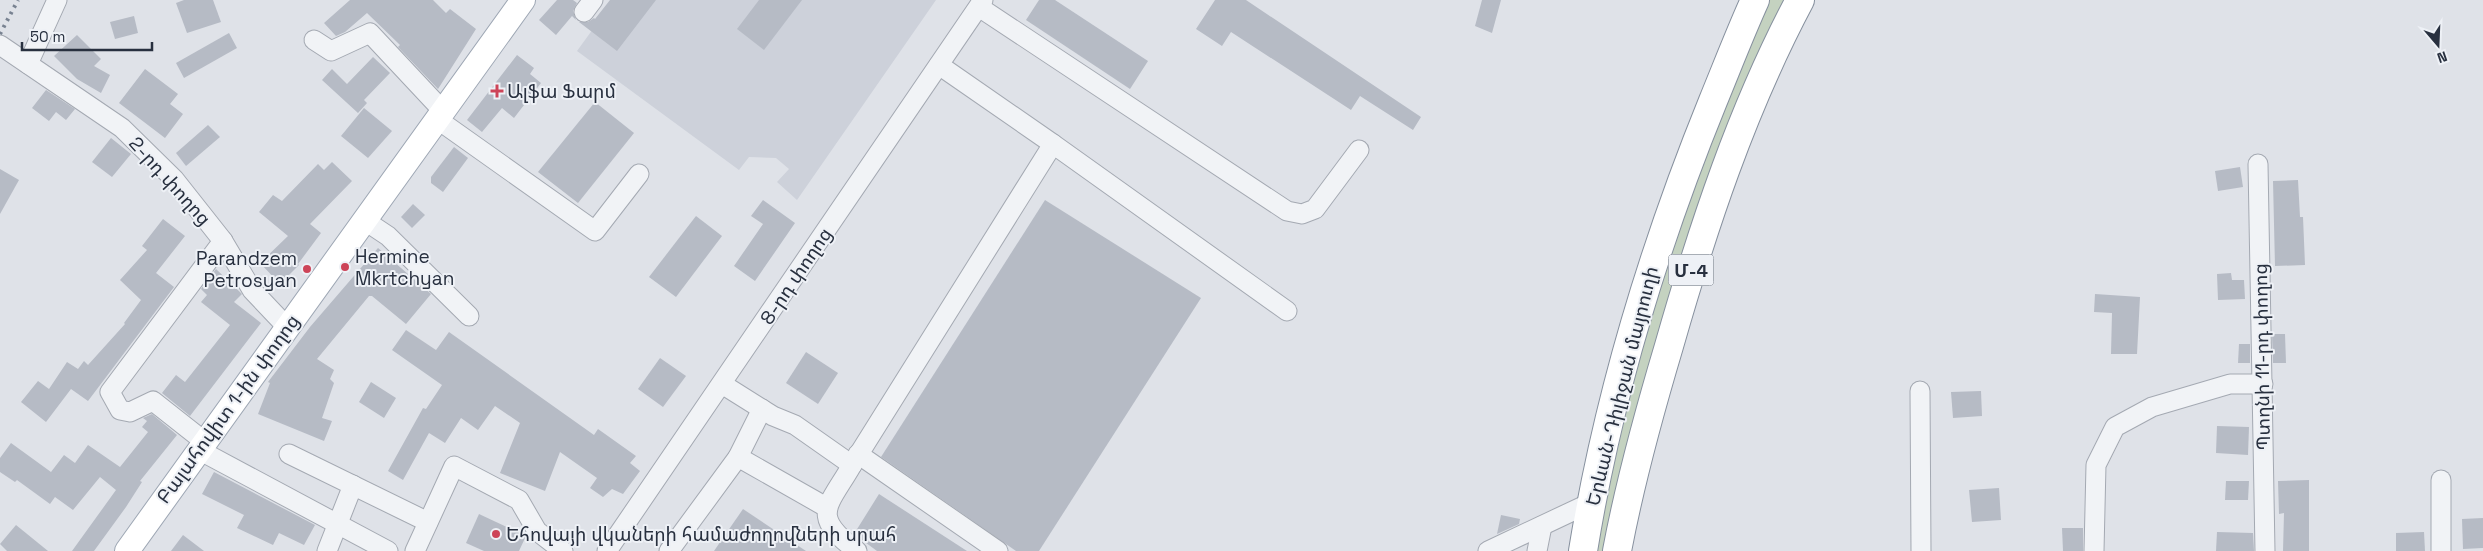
<svg xmlns="http://www.w3.org/2000/svg" width="2483" height="551" viewBox="0 0 2483 551" font-family="'Space Grotesk','Noto Sans Armenian',sans-serif">
<style>
.built{fill:#cdd1da}
.green{fill:#c4d2c0}
.building{fill:#b6bbc5}
.lines{fill:none;stroke-linecap:round;stroke-linejoin:round}
.minor-casing{stroke:#a4a9b2;stroke-width:21}
.major-casing{stroke:#9ea7b4;stroke-width:26}
.highway-casing{stroke:#86909e;stroke-width:30}
.minor{stroke:#f1f3f6;stroke-width:19}
.major{stroke:#fff;stroke-width:24}
.highway{stroke:#fff;stroke-width:28}
.rail{stroke:#788291;stroke-width:4;stroke-dasharray:2.5 5;stroke-linecap:butt}
.poi-dot{fill:#cd4458;stroke:#eef1f6;stroke-width:2}
.labels{text-anchor:middle;dominant-baseline:central;stroke-width:4;stroke-linejoin:round;paint-order:stroke}
.shield{fill:#eef1f6;stroke:#636a76;stroke-width:1}
.shield-label{font-size:18px;font-weight:bold;fill:#28303f}
.poi-label{font-size:19px;fill:#28303f;stroke:#eef1f6;text-anchor:start}
.street-label{font-size:19px;fill:#28303f;stroke:#eef1f6}
</style>
<rect width="100%" height="100%" fill="#dfe2e8"/>
<path class="built" d="M614,0H936L797,200L777,182L789,169L776,158L749,157L739,170L577,51Z"/>
<path class="green" d="M1769,0H1784L1717,159L1608,551H1595C1624,416 1656,280 1706,150C1725,99 1748,50 1769,0Z"/>
<g class="building">
<path d="M184,0H213L221,22L187,33L176,3Z"/>
<path d="M350,0H433L446,13L450,9L476,29L438,89L398,47L400,45L367,13L345,32L336,36L324,23Z"/>
<path d="M557,0H573L577,3L573,11L576,20L572,16L556,35L539,20Z"/>
<path d="M610,0H656L617,51L579,22H588L594,18L595,19Z"/>
<path d="M759,0H802L764,50L737,29Z"/>
<path d="M1039,0H1055L1148,61L1130,89L1026,20Z"/>
<path d="M1215,0H1246L1421,117L1413,130L1360,96L1351,110L1231,32L1222,46L1196,29Z"/>
<path d="M1482,0H1501L1492,33L1475,26Z"/>
<path d="M134,16L138,33L115,39L110,22Z"/>
<path d="M229,33L237,48L184,78L176,63Z"/>
<path d="M77,35L101,59L94,66L110,75L101,93L77,79L54,56Z"/>
<path d="M517,55L534,68L530,74L541,83L514,118L502,108L482,132L467,120Z"/>
<path d="M373,57L390,73L364,100L367,103L358,113L322,80L332,69L347,84Z"/>
<path d="M145,69L178,94L170,104L183,114L165,138L119,103Z"/>
<path d="M46,90L75,109L66,120L56,112L49,121L32,108Z"/>
<path d="M595,102L634,133L578,203L538,172Z"/>
<path d="M364,108L392,131L368,158L341,136Z"/>
<path d="M208,125L220,137L186,166L176,153Z"/>
<path d="M111,138L131,154L112,177L92,162Z"/>
<path d="M454,147L468,158L443,192L431,183V177Z"/>
<path d="M332,162L352,181L310,224L321,233L298,264L299,265L280,284L260,263L288,236L259,212L273,195L282,201L318,164L324,170Z"/>
<path d="M2240,167L2243,187L2218,191L2215,171Z"/>
<path d="M0,169L19,180L0,214Z"/>
<path d="M2298,180L2300,217H2303L2305,265L2275,266L2273,181Z"/>
<path d="M763,200L795,223L755,281L734,266L763,224L751,216Z"/>
<path d="M1045,200L1201,298L1039,551H1016L881,457Z"/>
<path d="M413,204L425,215L412,228L401,217Z"/>
<path d="M696,216L722,236L676,297L649,277Z"/>
<path d="M163,219L185,236L156,273L174,287L88,401L71,389L46,422L21,402L38,381L49,389L67,362L78,369L84,361L88,365L125,324L124,323L141,300L120,280L147,250L142,246Z"/>
<path d="M378,248L431,294L406,324L372,296H369L317,359L334,370L330,379L334,383L322,418L332,421L324,441L258,414L270,383L268,382L310,327Z"/>
<path d="M216,269L242,294L234,302L261,323L190,416L162,393L176,375L185,382L230,325L201,302L207,295L201,289Z"/>
<path d="M2231,273L2232,280H2244L2245,299L2218,300L2217,274Z"/>
<path d="M2095,294L2140,297L2137,354H2111L2112,313L2094,312Z"/>
<path d="M406,330L436,350L449,332L594,435L598,429L636,456L630,463L640,471L623,494L612,489L603,497L590,488L597,478L560,452L545,491L500,473L520,423L495,406L478,430L461,418L445,443L429,433L403,480L388,471L423,408L426,409L442,385L392,350Z"/>
<path d="M2272,334H2285L2286,363H2273Z"/>
<path d="M2239,344H2250V363H2238Z"/>
<path d="M806,352L838,373L818,404L786,383Z"/>
<path d="M660,358L686,376L663,407L638,389Z"/>
<path d="M371,382L396,398L384,418L359,402Z"/>
<path d="M1981,391L1982,416L1953,418L1951,392Z"/>
<path d="M152,414L177,435L140,481L142,482L126,507L94,551H72L116,490L100,477L73,510L55,497L50,504L17,480L15,482L0,472V458L11,443L51,472L64,455L75,463L88,445L120,467L148,432L142,427L147,421L143,418Z"/>
<path d="M2217,426L2249,427L2248,455L2216,453Z"/>
<path d="M214,472L315,525L304,545L279,533L273,545L237,528L244,515L202,494Z"/>
<path d="M2309,480V551H2283L2284,513L2279,514L2278,481Z"/>
<path d="M2226,481H2249L2248,500H2225Z"/>
<path d="M1999,488L2001,520L1972,522L1969,490Z"/>
<path d="M879,494L967,551H877L854,534Z"/>
<path d="M743,509L806,551H714Z"/>
<path d="M479,514L526,536L519,551H484L466,543Z"/>
<path d="M1501,515L1520,519L1519,524L1497,534Z"/>
<path d="M2483,518V548L2463,549L2462,519Z"/>
<path d="M16,525L48,551H7L0,544Z"/>
<path d="M2062,528H2083V551H2063Z"/>
<path d="M2217,532L2253,533L2254,551H2216Z"/>
<path d="M2424,532L2425,551H2396V533Z"/>
<path d="M183,535L204,551H171Z"/>
</g>
<g class="lines">
<g class="minor-casing">
<g id="minor">
<path d="M979,7L1287,211L1302,214L1315,209L1359,150"/>
<path d="M584,12L593,0"/>
<path d="M314,40L331,51L370,33L443,111"/>
<path d="M0,45L122,128L174,179L223,241L252,290L287,327"/>
<path d="M28,64L57,0"/>
<path d="M939,65L1053,144"/>
<path d="M437,119L595,231L639,174"/>
<path d="M2258,164L2265,551"/>
<path d="M364,220L388,236L469,316"/>
<path d="M722,384L773,416L795,425L852,465L1053,144L1287,311"/>
<path d="M1920,391L1921,551"/>
<path d="M205,442L153,401L130,412L120,410L110,392L223,241"/>
<path d="M199,450L388,551"/>
<path d="M289,454L428,522"/>
<path d="M858,454L998,551"/>
<path d="M738,457L826,507"/>
<path d="M852,465C828,507 809,515 857,551"/>
<path d="M2441,480V551"/>
<path d="M327,551L353,485"/>
<path d="M415,551L454,466L519,500L537,531L563,551"/>
<path d="M607,551L983,0"/>
<path d="M669,551L738,457L762,409"/>
<path d="M1488,551L1592,502"/>
<path d="M1537,551L1542,526"/>
<path d="M2094,551L2096,465L2115,427L2152,407L2230,384H2263"/>
</g>
</g>
<g class="major-casing">
<path id="major" d="M127,551L523,0"/>
</g>
<g class="highway-casing">
<g id="highway">
<path d="M1583,551C1608,397 1654,246 1713,101C1727,67 1740,33 1755,0"/>
<path d="M1617,551C1630,482 1649,413 1669,346C1703,227 1742,109 1800,0"/>
</g>
</g>
<use href="#minor" class="minor"/>
<use href="#major" class="major"/>
<use href="#highway" class="highway"/>
<path class="rail" d="M0,34L18,0"/>
</g>
<g class="poi-dot">
<path d="M494.5 83.5h5v5h5v5h-5v5h-5v-5h-5v-5h5z"/>
<circle cx="345" cy="267" r="5"/>
<circle cx="307" cy="269" r="5"/>
<circle cx="496" cy="534" r="5"/>
</g>
<g class="labels">
<rect class="shield" x="1668.5" y="254.5" width="45" height="31" rx="4"/>
<g class="shield-label">
<text x="1691" y="270">Մ-4</text>
</g>
<g class="poi-label">
<text x="507" y="91">Ալֆա Ֆարմ</text>
<text x="355" y="256">Hermine<tspan x="355" dy="22">Mkrtchyan</tspan></text>
<text x="297" y="258" text-anchor="end">Parandzem<tspan x="297" dy="22">Petrosyan</tspan></text>
<text x="506" y="534">Եհովայի վկաների համաժողովների սրահ</text>
</g>
<g class="street-label">
<text transform="translate(170 181) rotate(48)">2-րդ փողոց</text>
<text transform="translate(796 276) rotate(-56)">8-րդ փողոց</text>
<text transform="translate(2262 357) rotate(-91)">Պտղնի 11-րդ փողոց</text>
<text transform="translate(1622 386) rotate(-76)">Երևան-Դիլիջան մայրուղի</text>
<text transform="translate(228 409) rotate(-54)">Բալահովիտ 1-ին փողոց</text>
</g>
</g>
<g transform="translate(2438 45) rotate(161)" stroke="#eef1f6" stroke-width="4" paint-order="stroke">
<path d="M0-4L9 19L0 12L-9 19Z" fill="#28303f"/>
<text y="-8" font-size="14" font-weight="bold" text-anchor="middle" fill="#28303f">N</text>
</g>
<path d="M22 42v8h130v-8" fill="none" stroke="#28303f" stroke-width="2.5"/>
<text x="30" y="42" font-size="15" fill="#28303f" stroke="#eef1f6" stroke-width="4" paint-order="stroke">50 m</text>
</svg>
